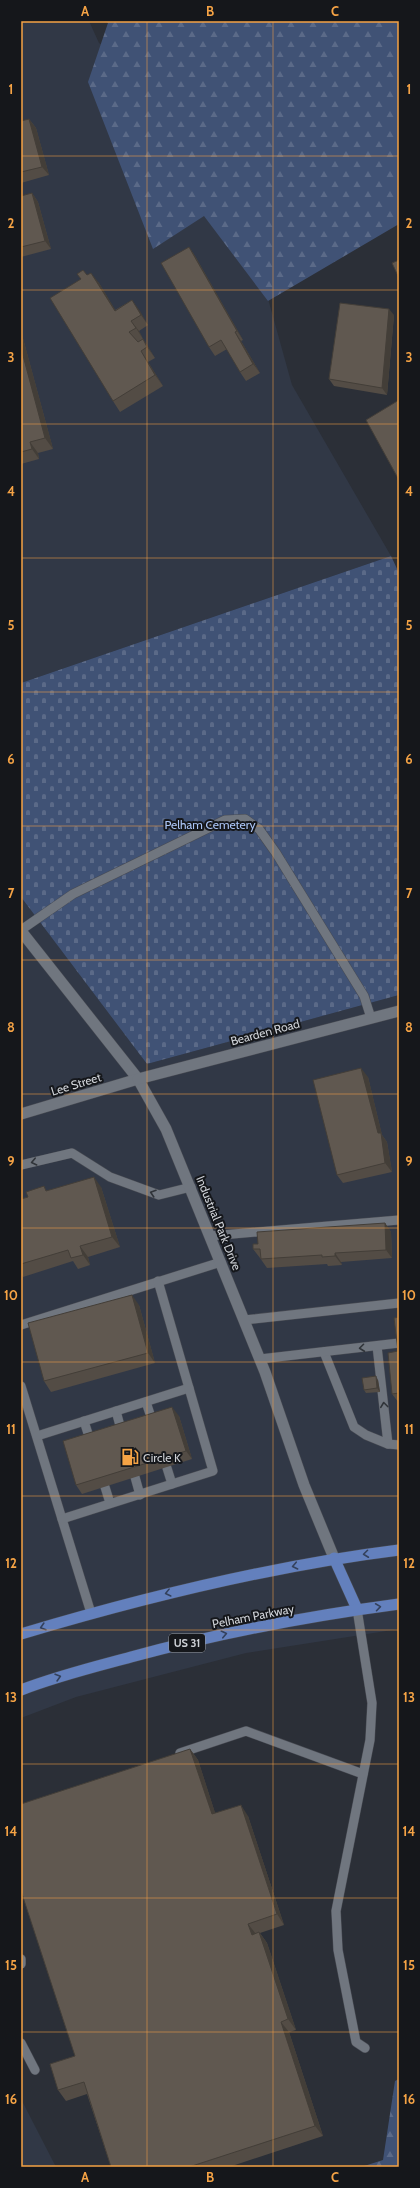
<svg xmlns="http://www.w3.org/2000/svg" width="420" height="2188" viewBox="0 0 420 2188" font-family="Cabin,sans-serif">
<style>
.built{fill:#313846}
.forest{fill:url(#forest-firs)}
.cemetery{fill:url(#cemetery-stones)}
.lines{fill:none;stroke-linecap:round;stroke-linejoin:round}
.service-casing{stroke:#484b53;stroke-width:10}
.minor-casing{stroke:#484b53;stroke-width:12}
.tertiary-casing{stroke:#484b53;stroke-width:12}
.primary-casing{stroke:#484b53;stroke-width:12}
.service{stroke:#70767f;stroke-width:9}
.minor{stroke:#70767f;stroke-width:11}
.tertiary{stroke:#70767f;stroke-width:11}
.primary{stroke:#6380bd;stroke-width:11}
.wall{fill:#534c45}
.shaded-wall{fill:#433e38}
.building{fill:#605850;stroke:#433e38}
.oneway{stroke:#303439}
.oneway2{stroke:#34415c}
.grid{fill:none;stroke:#f5a345;stroke-width:1;stroke-opacity:0.55}
.labels{text-anchor:middle;dominant-baseline:central;stroke-width:4;stroke-linejoin:round;paint-order:stroke}
.shield{fill:#15171b;stroke:#979a9f;stroke-width:1}
.shield-label{font-size:11px;font-weight:bold;fill:#cfd2d7}
.park-label{font-size:12px;fill:#acc6f7;stroke:#15171b}
.street-label{font-size:12px;fill:#cfd2d7;stroke:#15171b}
.poi-label{font-size:12px;fill:#cfd2d7;stroke:#15171b;text-anchor:start}
.neatline{fill:none;stroke:#f5a345;stroke-width:1.5}
.grid-label{font-size:13px;text-anchor:middle;font-weight:bold;fill:#f5a345}
</style>
<defs>
<pattern id="forest-firs" width="22" height="20" patternUnits="userSpaceOnUse"><rect width="22" height="20" fill="#405275"/><path d="M5 1l3.5 6h-7zM16 11l3.5 6h-7z" fill="#5b6a88"/></pattern>
<pattern id="cemetery-stones" width="16" height="16" patternUnits="userSpaceOnUse"><rect width="16" height="16" fill="#405275"/><path d="M2 7V4a2 2 0 0 1 4 0v3zM10 15v-3a2 2 0 0 1 4 0v3z" fill="#5b6a88"/></pattern>
</defs>
<rect width="100%" height="100%" fill="#2b2f37"/>
<g class="built">
<path d="M21,21H89L99,43L220,126L292,385L391,556L21,683Z"/>
<path d="M21,897L147,1064L399,995V1629L246,1653L76,1697L21,1718Z"/>
<path d="M21,2099L56,2167H21Z"/>
</g>
<g class="forest">
<path d="M106,21H399V224L268,301L204,216L153,249L88,82L108,23Z"/>
<path d="M399,2079V2167H361L383,2160L395,2081Z"/>
</g>
<path class="cemetery" d="M391,556L399,573V995L147,1064L21,897V683Z"/>
<g class="lines">
<g class="service-casing">
<g id="service">
<path d="M21,930L73,894L225,820L245,819L259,829L276,853L364,996L371,1018"/>
<path d="M21,1165L72,1153L110,1177L159,1195L191,1187"/>
<path d="M210,1236L399,1220"/>
<path d="M244,1320L399,1303"/>
<path d="M21,1325L221,1262"/>
<path d="M377,1346L388,1444"/>
<path d="M324,1352L354,1427L366,1435L388,1444L399,1445"/>
<path d="M260,1359L399,1343"/>
<path d="M21,1386L91,1613"/>
<path d="M146,1402L153,1423"/>
<path d="M116,1411L122,1433"/>
<path d="M84,1421L91,1443"/>
<path d="M37,1436L189,1388"/>
<path d="M167,1468L172,1484"/>
<path d="M135,1477L140,1495"/>
<path d="M105,1487L110,1503"/>
<path d="M62,1519L213,1471L158,1281"/>
<path d="M357,1609L372,1703L370,1740L336,1911L338,1950L356,2042L365,2048"/>
<path d="M180,1753L246,1731L363,1774"/>
<path d="M21,1959V1964"/>
<path d="M21,2043L35,2070"/>
</g>
</g>
<g class="minor-casing">
<g id="minor">
<path d="M21,931L138,1079L166,1129L265,1372L304,1485L334,1558"/>
<path d="M21,1114L138,1079"/>
</g>
</g>
<g class="tertiary-casing">
<path id="tertiary" d="M138,1079L399,1011"/>
</g>
<g class="primary-casing">
<g id="primary">
<path d="M334,1558L357,1609"/>
<path d="M21,1634C145,1597 270,1566 399,1550"/>
<path d="M21,1690C57,1676 94,1667 131,1657C219,1633 309,1616 399,1604"/>
</g>
</g>
<use href="#service" class="service"/>
<use href="#minor" class="minor"/>
<use href="#tertiary" class="tertiary"/>
<use href="#primary" class="primary"/>
</g>
<g class="wall">
<path d="M29,119L36,128L49,175L21,183V121Z"/>
<path d="M32,193L38,202L51,249L21,257V196Z"/>
<path d="M189,247L195,256L243,340L241,341L260,373L246,381L240,372L227,349L215,356L209,347Z"/>
<path d="M87,275L99,283L115,310L132,300L148,325L139,331L143,339L137,342L143,339L155,358L148,362L163,386L120,412L113,401Z"/>
<path d="M394,315L387,395L334,386L329,379Z"/>
<path d="M21,331L53,449L38,453L39,459L21,464Z"/>
<path d="M368,1077L382,1135L387,1142L392,1172L343,1183L337,1175Z"/>
<path d="M101,1187L120,1247L88,1257L90,1265L78,1269L73,1261L23,1277L21,1274V1199L48,1190Z"/>
<path d="M385,1223L391,1232L392,1258L341,1262L342,1265L328,1266L327,1264L267,1268L260,1258L253,1249L258,1244Z"/>
<path d="M139,1305L155,1363L51,1392L44,1381Z"/>
<path d="M399,1317V1403L392,1394L398,1351Z"/>
<path d="M378,1380L380,1392L366,1393L364,1390Z"/>
<path d="M179,1416L192,1459L82,1494L76,1485Z"/>
<path d="M190,1749L198,1760L215,1813L248,1816L284,1925L260,1933L267,1943L296,2030L289,2032L323,2136L229,2167H111L87,2094L66,2101L58,2090L75,2056Z"/>
</g>
<g class="shaded-wall">
<path d="M29,119L36,128L49,175L42,167Z"/>
<path d="M32,193L38,202L51,249L45,241Z"/>
<path d="M189,247L195,256L243,340L237,331Z"/>
<path d="M91,273L99,283L122,321L115,311Z"/>
<path d="M132,300L140,311L148,325L141,315Z"/>
<path d="M389,309L394,315L387,395L382,388Z"/>
<path d="M131,321L139,331L143,339L136,328Z"/>
<path d="M21,331L53,449L45,438L21,348Z"/>
<path d="M235,332L241,341L260,373L253,364Z"/>
<path d="M143,339L150,350L155,358L147,347Z"/>
<path d="M141,351L148,362L163,386L155,375Z"/>
<path d="M30,442L38,453L39,459L32,449Z"/>
<path d="M361,1068L368,1077L382,1135L387,1142L392,1172L385,1163Z"/>
<path d="M94,1177L101,1187L120,1247L112,1237Z"/>
<path d="M385,1223L391,1232L392,1258L386,1250Z"/>
<path d="M80,1246L88,1257L90,1265L83,1255Z"/>
<path d="M335,1253L341,1262L342,1265L335,1256Z"/>
<path d="M132,1295L139,1305L155,1363L148,1353Z"/>
<path d="M376,1376L378,1380L380,1392L377,1388Z"/>
<path d="M172,1407L179,1416L192,1459L186,1451Z"/>
<path d="M190,1749L198,1760L219,1825L212,1814Z"/>
<path d="M241,1805L248,1816L284,1925L277,1914Z"/>
<path d="M248,1924L256,1934L252,1935Z"/>
<path d="M259,1932L267,1943L296,2030L288,2019Z"/>
<path d="M281,2022L289,2032L323,2136L315,2126Z"/>
</g>
<g class="building">
<path d="M29,119L42,167L21,172V121Z"/>
<path d="M32,193L45,241L21,247V196Z"/>
<path d="M189,247L237,331L235,332L253,364L240,372L221,340L209,347L161,263Z"/>
<path d="M399,260V278L392,263Z"/>
<path d="M83,270L87,275L91,273L115,311L132,300L141,315L131,321L136,328L129,332L138,342L143,339L147,347L141,351L155,375L113,401L50,298L81,279L77,274Z"/>
<path d="M340,303L389,309L382,388L329,379Z"/>
<path d="M21,348L45,438L30,442L32,449L21,452Z"/>
<path d="M399,400V480L366,420Z"/>
<path d="M361,1068L378,1133H381L385,1163L337,1175L313,1080Z"/>
<path d="M94,1177L112,1237L80,1246L83,1255L71,1258L68,1250L21,1264V1199L28,1197L26,1192L44,1186L46,1191Z"/>
<path d="M385,1223L386,1250L335,1253V1256L322,1257V1255L261,1259L260,1249H253V1244H258L257,1232Z"/>
<path d="M132,1295L148,1353L44,1381L28,1323Z"/>
<path d="M399,1317V1393L392,1394L388,1353L398,1351L394,1318Z"/>
<path d="M376,1376L377,1388L364,1390L362,1378Z"/>
<path d="M172,1407L186,1451L76,1485L63,1441Z"/>
<path d="M190,1749L212,1814L241,1805L277,1914L248,1924L252,1935L259,1932L288,2019L281,2022L315,2126L189,2167H111L84,2082L58,2090L50,2064L75,2056L21,1891V1804Z"/>
</g>
<defs><path id="oneway-chevron" d="M-2-3.5L2.5 0L-2 3.5" fill="none" stroke-width="1.6" stroke-linecap="round" stroke-linejoin="round"/></defs>
<g class="oneway">
<use href="#oneway-chevron" transform="translate(34 1162) rotate(167)"/>
<use href="#oneway-chevron" transform="translate(153 1193) rotate(-162)"/>
<use href="#oneway-chevron" transform="translate(362 1348) rotate(173)"/>
<use href="#oneway-chevron" transform="translate(384 1405) rotate(-97)"/>
</g>
<g class="oneway2">
<use href="#oneway-chevron" transform="translate(366 1554) rotate(173)"/>
<use href="#oneway-chevron" transform="translate(295 1566) rotate(168)"/>
<use href="#oneway-chevron" transform="translate(168 1593) rotate(166)"/>
<use href="#oneway-chevron" transform="translate(378 1607) rotate(-8)"/>
<use href="#oneway-chevron" transform="translate(43 1627) rotate(163)"/>
<use href="#oneway-chevron" transform="translate(224 1634) rotate(-13)"/>
<use href="#oneway-chevron" transform="translate(58 1677) rotate(-16)"/>
</g>
<path class="grid" d="M147,21V2167M273,21V2167M21,156H399M21,290H399M21,424H399M21,558H399M21,692H399M21,826H399M21,960H399M21,1094H399M21,1228H399M21,1362H399M21,1496H399M21,1630H399M21,1764H399M21,1898H399M21,2032H399"/>
<defs>
<g id="fuel-bare" transform="scale(1.38)"><path d="M-5.5-6h7V0h2V4h1.3V-2.5L3-4.5l.8-.8L6-3V5H2.5V1h-1V6h-7ZM-4.2-4.7v3.2H.2V-4.7Z" fill="#f5a345" stroke="#15171b" stroke-width="2.5" paint-order="stroke"/></g>
</defs>
<g fill-rule="evenodd">
<use href="#fuel-bare" x="130" y="1457"/>
</g>
<g class="labels">
<rect class="shield" x="169" y="1634" width="36" height="18" rx="3"/>
<g class="shield-label">
<text x="187" y="1643">US 31</text>
</g>
<g class="park-label">
<text x="210" y="824">Pelham Cemetery</text>
</g>
<g class="street-label">
<text transform="translate(265 1032) rotate(-15)">Bearden Road</text>
<text transform="translate(76 1084) rotate(-17)">Lee Street</text>
<text transform="translate(219 1223) rotate(68)">Industrial Park Drive</text>
<text transform="translate(253 1616) rotate(-11)">Pelham Parkway</text>
</g>
<g class="poi-label">
<text x="143" y="1457">Circle K</text>
</g>
</g>
<rect width="420" height="2188" fill="none" stroke="#15171b" stroke-width="44"/>
<rect x="22" y="22" width="376" height="2144" class="neatline"/>
<g class="grid-label">
<text x="85" y="16">A</text>
<text x="210" y="16">B</text>
<text x="335" y="16">C</text>
<text x="11" y="94">1</text>
<text x="409" y="94">1</text>
<text x="11" y="228">2</text>
<text x="409" y="228">2</text>
<text x="11" y="362">3</text>
<text x="409" y="362">3</text>
<text x="11" y="496">4</text>
<text x="409" y="496">4</text>
<text x="11" y="630">5</text>
<text x="409" y="630">5</text>
<text x="11" y="764">6</text>
<text x="409" y="764">6</text>
<text x="11" y="898">7</text>
<text x="409" y="898">7</text>
<text x="11" y="1032">8</text>
<text x="409" y="1032">8</text>
<text x="11" y="1166">9</text>
<text x="409" y="1166">9</text>
<text x="11" y="1300">10</text>
<text x="409" y="1300">10</text>
<text x="11" y="1434">11</text>
<text x="409" y="1434">11</text>
<text x="11" y="1568">12</text>
<text x="409" y="1568">12</text>
<text x="11" y="1702">13</text>
<text x="409" y="1702">13</text>
<text x="11" y="1836">14</text>
<text x="409" y="1836">14</text>
<text x="11" y="1970">15</text>
<text x="409" y="1970">15</text>
<text x="11" y="2104">16</text>
<text x="409" y="2104">16</text>
<text x="85" y="2182">A</text>
<text x="210" y="2182">B</text>
<text x="335" y="2182">C</text>
</g>
</svg>
